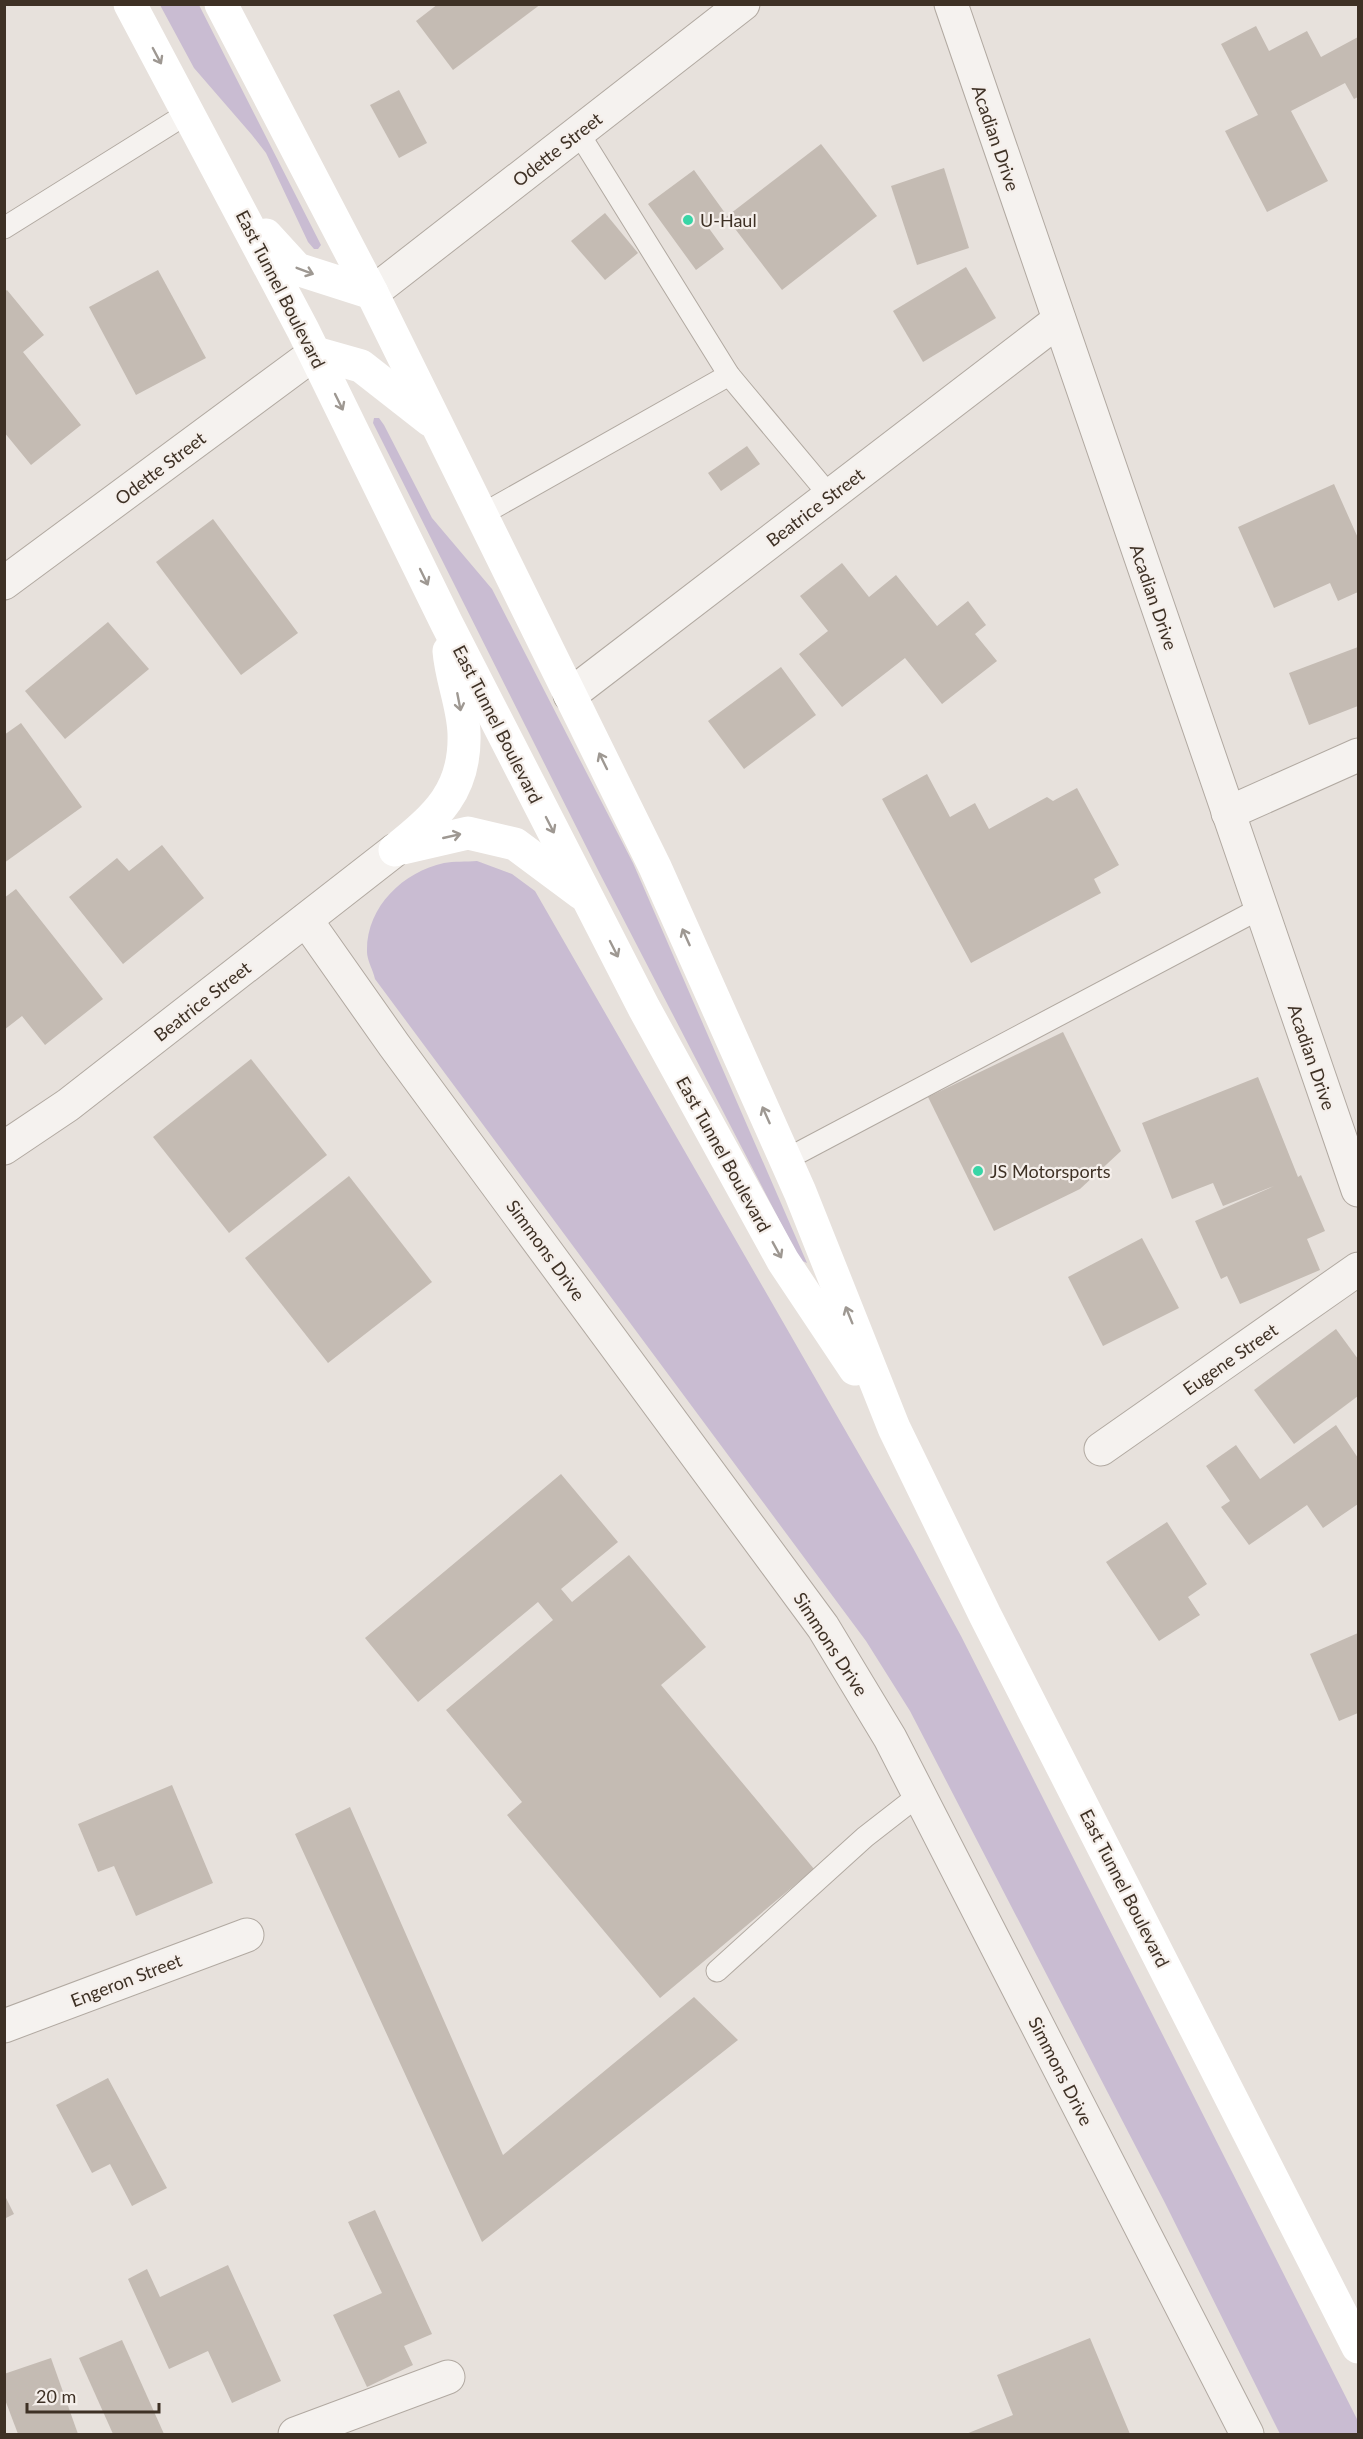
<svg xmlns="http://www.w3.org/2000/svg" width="1363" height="2439" viewBox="0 0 1363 2439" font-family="Lato,sans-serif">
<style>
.green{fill:#c9bcd2}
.building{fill:#c4bbb3}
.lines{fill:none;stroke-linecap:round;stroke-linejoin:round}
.service-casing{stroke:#b1a9a1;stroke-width:23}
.minor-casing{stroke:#b1a9a1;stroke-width:35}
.service{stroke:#f5f2ef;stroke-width:21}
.minor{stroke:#f5f2ef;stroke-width:33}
.secondary{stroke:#fff;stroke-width:33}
.oneway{stroke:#9e9892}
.poi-dot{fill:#38d5a6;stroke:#f5efeb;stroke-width:2}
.labels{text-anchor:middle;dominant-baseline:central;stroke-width:4.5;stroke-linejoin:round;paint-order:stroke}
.street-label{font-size:18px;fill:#3e3125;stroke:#f5efeb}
.poi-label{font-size:18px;fill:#3e3125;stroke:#f5efeb;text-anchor:start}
</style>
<rect width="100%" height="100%" fill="#e7e1dc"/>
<g class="green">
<path d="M160,5H199L321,245L318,249H314L308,242L266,153L252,135L194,68Z"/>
<path d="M374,418H379L384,425L432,518L492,589L633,863L807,1263L800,1260L600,874L373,423Z"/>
<path d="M477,861L512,874L535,891L913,1548L961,1636L1358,2421V2434H1280L1165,2203L910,1711L866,1641L375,979C373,970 367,960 367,952C366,907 403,872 444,863C454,861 466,862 477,861Z"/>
</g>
<g class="building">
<path d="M438,4H541L453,70L416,21Z"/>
<path d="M1256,26L1269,51L1307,31L1321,57L1358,37V97L1354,99L1345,83L1291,111L1328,181L1267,212L1225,131L1258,115L1221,44Z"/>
<path d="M399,90L427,143L399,158L370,105Z"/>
<path d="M821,144L877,216L782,290L726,217Z"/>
<path d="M944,168L969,248L917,265L891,186Z"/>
<path d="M694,170L725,213L708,227L724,249L696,270L648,204Z"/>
<path d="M605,213L638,253L605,280L571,241Z"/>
<path d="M966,267L996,318L923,362L893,311Z"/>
<path d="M158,270L206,358L136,395L89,307Z"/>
<path d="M7,290L44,335L23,352L81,425L31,465L4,432V292Z"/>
<path d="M747,446L760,464L721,491L708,473Z"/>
<path d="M1334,484L1358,538V592L1338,601L1330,583L1274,608L1238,527Z"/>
<path d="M213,519L298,633L241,675L156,562Z"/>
<path d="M842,563L869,597L896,575L937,626L968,601L986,625L975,634L997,661L942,704L905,658L842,707L799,654L828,631L800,596Z"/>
<path d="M108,622L149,669L65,739L25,691Z"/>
<path d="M1358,647V706L1309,725L1289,673Z"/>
<path d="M781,667L816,715L744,769L708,721Z"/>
<path d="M21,723L82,807L4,863V735Z"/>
<path d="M927,774L950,817L975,803L989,829L1047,797L1053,801L1077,788L1119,865L1094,879L1101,893L971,963L882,799Z"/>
<path d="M162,845L204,898L123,964L69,897L117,858L129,871Z"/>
<path d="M16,889L103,999L45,1045L22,1016L4,1030V898Z"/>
<path d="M1063,1032L1121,1151L1080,1189L994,1231L928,1097Z"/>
<path d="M251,1059L327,1155L229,1233L153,1137Z"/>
<path d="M1258,1077L1298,1177L1301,1175L1325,1231L1307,1239L1320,1270L1240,1304L1227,1276L1221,1279L1195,1221L1274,1186L1223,1206L1213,1183L1172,1199L1142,1123Z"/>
<path d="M349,1176L432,1282L328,1363L245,1258Z"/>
<path d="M1142,1238L1179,1308L1103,1346L1068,1277Z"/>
<path d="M1336,1329L1358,1359V1396L1294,1444L1254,1390Z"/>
<path d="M1336,1425L1358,1458V1504L1323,1528L1307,1505L1249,1545L1221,1507L1230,1501L1206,1466L1236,1445L1260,1479Z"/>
<path d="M561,1474L618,1542L561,1589L572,1602L629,1555L706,1647L661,1685L814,1869L660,1998L507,1815L522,1802L446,1710L553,1620L538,1602L418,1702L365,1638Z"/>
<path d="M1167,1522L1207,1584L1188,1597L1200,1615L1159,1641L1106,1562Z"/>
<path d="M1358,1633V1713L1339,1721L1310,1654Z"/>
<path d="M172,1785L213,1883L136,1916L114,1866L98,1872L78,1824Z"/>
<path d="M350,1807L503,2155L694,1997L738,2040L482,2242L295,1834Z"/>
<path d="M108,2078L167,2188L132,2206L110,2164L92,2173L56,2105Z"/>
<path d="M4,2194L14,2214L4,2219Z"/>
<path d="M375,2210L432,2334L404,2346L413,2365L367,2387L333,2315L382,2293L348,2222Z"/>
<path d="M228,2265L281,2381L232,2403L208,2351L169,2369L128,2279L147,2269L160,2297Z"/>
<path d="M1090,2338L1130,2434H966L1013,2415L997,2375Z"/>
<path d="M122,2340L164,2434H113L79,2358Z"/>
<path d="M51,2358L78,2434H18L4,2397V2374Z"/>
</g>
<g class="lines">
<g class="service-casing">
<g id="service">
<path d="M578,132L729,375L830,496"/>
<path d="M4,228L188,113"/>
<path d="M481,515L729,375"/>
<path d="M785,1160L1261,908"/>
<path d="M717,1971L865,1837L919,1795"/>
</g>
</g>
<g class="minor-casing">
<g id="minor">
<path d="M951,4L1358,1190"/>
<path d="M372,293L743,4"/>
<path d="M4,583L315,353"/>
<path d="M570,695L1059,320"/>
<path d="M1228,813L1358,755"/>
<path d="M306,920L394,1045L823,1627L890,1738L1247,2434"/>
<path d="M4,1148L68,1105L395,850"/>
<path d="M1101,1449L1358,1269"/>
<path d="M4,2026L247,1935"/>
<path d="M295,2434L448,2377"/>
</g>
</g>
<use href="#service" class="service"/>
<use href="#minor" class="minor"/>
<g class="secondary">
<path d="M130,4L303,330L447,624L644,1008L783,1261L855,1369"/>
<path d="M221,4L372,293L655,867L800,1192L894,1428L985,1615L1358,2347"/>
<path d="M266,235L297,269L372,293"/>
<path d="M315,353L361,366L430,420"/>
<path d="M403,848L468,833L515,844L581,893"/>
<path d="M395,850C437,816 466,791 464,733C463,705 451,678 449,651"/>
</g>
</g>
<defs><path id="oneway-shaft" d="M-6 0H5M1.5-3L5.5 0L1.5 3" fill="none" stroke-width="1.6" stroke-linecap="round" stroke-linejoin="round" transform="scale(1.5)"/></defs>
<g class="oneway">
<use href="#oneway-shaft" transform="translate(157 56) rotate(62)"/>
<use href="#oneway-shaft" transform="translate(305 271) rotate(21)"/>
<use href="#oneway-shaft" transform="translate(339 402) rotate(64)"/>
<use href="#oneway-shaft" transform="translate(424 577) rotate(64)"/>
<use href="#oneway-shaft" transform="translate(459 702) rotate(79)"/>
<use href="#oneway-shaft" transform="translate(603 761) rotate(-116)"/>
<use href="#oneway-shaft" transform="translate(550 825) rotate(63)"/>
<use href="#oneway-shaft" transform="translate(452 836) rotate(-13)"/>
<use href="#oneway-shaft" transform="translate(686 937) rotate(-114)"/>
<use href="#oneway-shaft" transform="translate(614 949) rotate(63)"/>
<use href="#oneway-shaft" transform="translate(766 1115) rotate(-114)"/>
<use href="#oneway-shaft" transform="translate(777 1250) rotate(61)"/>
<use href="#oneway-shaft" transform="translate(849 1315) rotate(-112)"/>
</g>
<g class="poi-dot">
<circle cx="688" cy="220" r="6"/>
<circle cx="978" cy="1171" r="6"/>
</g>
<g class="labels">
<g class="street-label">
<text transform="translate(996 138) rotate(71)">Acadian Drive</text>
<text transform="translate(557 149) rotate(-38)">Odette Street</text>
<text transform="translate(281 289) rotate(63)">East Tunnel Boulevard</text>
<text transform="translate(160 468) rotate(-37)">Odette Street</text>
<text transform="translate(815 507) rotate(-37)">Beatrice Street</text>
<text transform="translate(1154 597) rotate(71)">Acadian Drive</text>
<text transform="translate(498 724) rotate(63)">East Tunnel Boulevard</text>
<text transform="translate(202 1001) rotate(-38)">Beatrice Street</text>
<text transform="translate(1312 1057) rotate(71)">Acadian Drive</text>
<text transform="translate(724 1154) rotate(61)">East Tunnel Boulevard</text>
<text transform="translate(546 1250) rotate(54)">Simmons Drive</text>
<text transform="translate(1230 1359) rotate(-35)">Eugene Street</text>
<text transform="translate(831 1644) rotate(57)">Simmons Drive</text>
<text transform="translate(1125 1888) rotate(63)">East Tunnel Boulevard</text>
<text transform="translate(126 1980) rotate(-21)">Engeron Street</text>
<text transform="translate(1061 2071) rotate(63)">Simmons Drive</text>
</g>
<g class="poi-label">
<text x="700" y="220">U-Haul</text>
<text x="990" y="1171">JS Motorsports</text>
</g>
</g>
<rect width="1363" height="2439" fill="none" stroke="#3e3125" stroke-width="12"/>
<path d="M27 2403v9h132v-9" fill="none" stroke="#3e3125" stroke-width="3"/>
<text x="36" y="2403" font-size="18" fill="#3e3125" stroke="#f5efeb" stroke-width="4.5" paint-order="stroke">20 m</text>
</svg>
